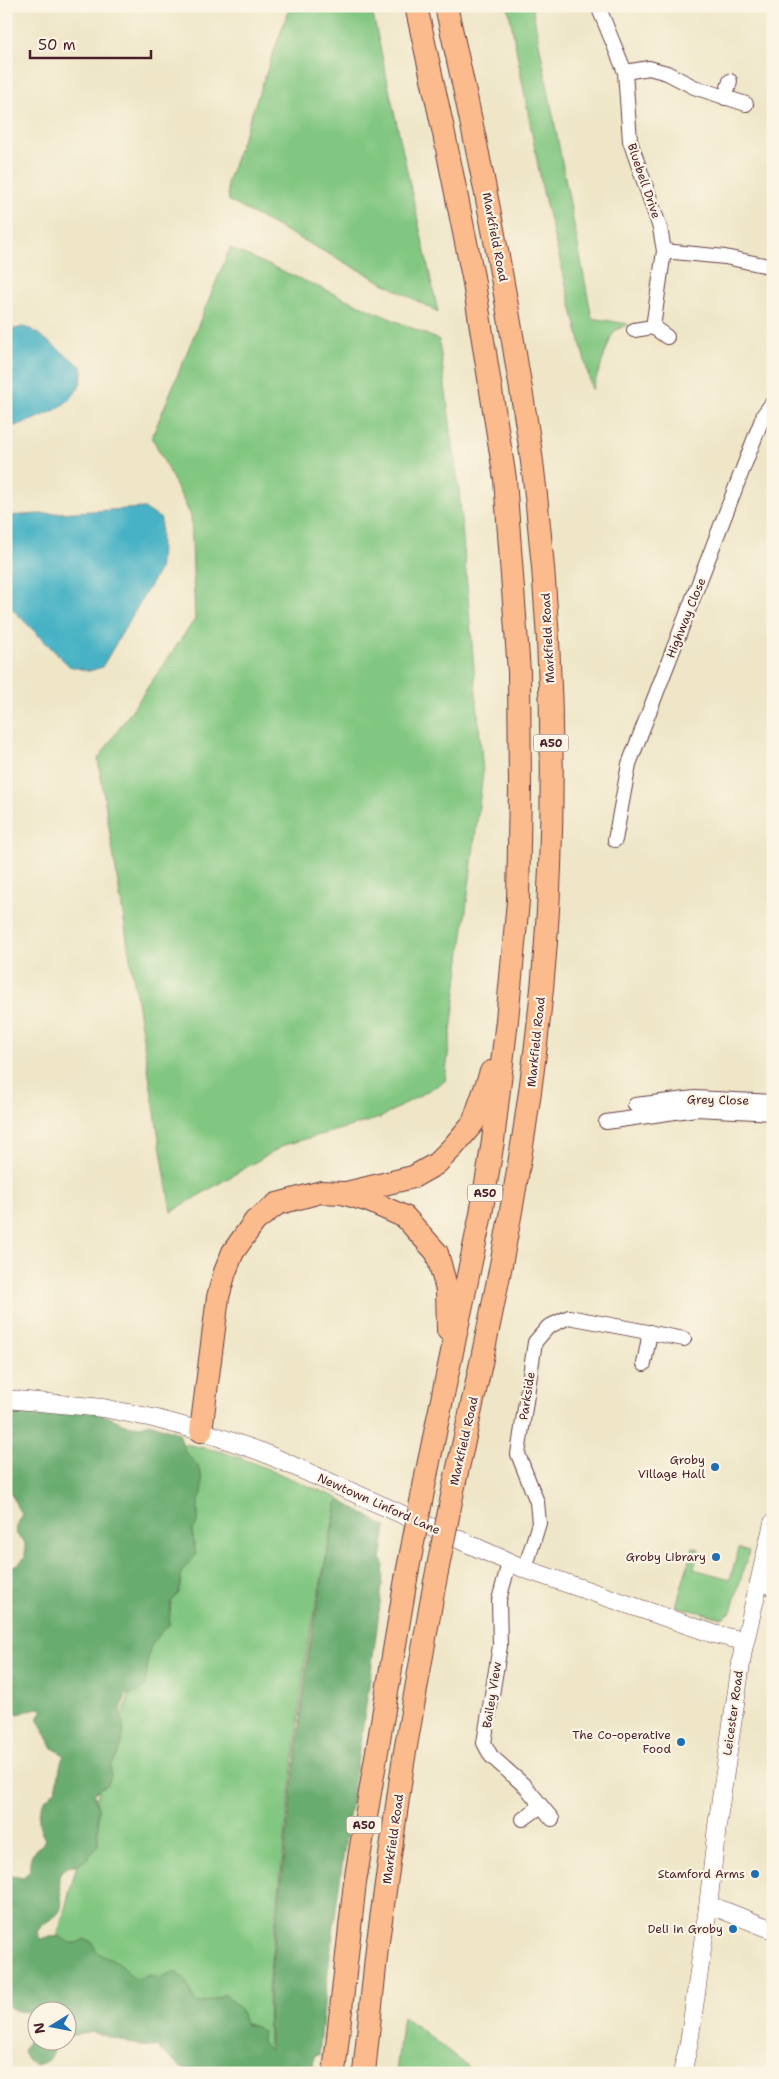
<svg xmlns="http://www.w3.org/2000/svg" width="779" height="2079" viewBox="0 0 779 2079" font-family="'Shantell Sans',sans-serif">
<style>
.green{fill:#82c781;stroke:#667356}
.forest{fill:#69ac6f;stroke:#5a664d}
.water{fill:#47b2c5;stroke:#486878}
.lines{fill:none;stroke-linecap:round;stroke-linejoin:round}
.minor-casing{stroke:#633d43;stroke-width:16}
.tertiary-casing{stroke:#633d43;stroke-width:19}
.trunk-casing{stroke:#633d43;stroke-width:24}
.minor{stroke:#fff;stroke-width:14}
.tertiary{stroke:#fff;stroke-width:18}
.trunk{stroke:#fbbb8c;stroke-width:22}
.trunk-bridge-casing{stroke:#633d43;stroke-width:24;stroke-linecap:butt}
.trunk-bridge{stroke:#fbbb8c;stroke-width:22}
.poi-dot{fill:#1f6fb2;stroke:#fcf5e5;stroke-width:2}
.labels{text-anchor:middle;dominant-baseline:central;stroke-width:4.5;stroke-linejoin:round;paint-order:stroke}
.shield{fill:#fcf5e5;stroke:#7f5f63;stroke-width:1}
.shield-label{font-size:11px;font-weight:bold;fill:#4a1f2b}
.street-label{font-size:12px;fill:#4a1f2b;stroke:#fcf5e5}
.poi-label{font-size:12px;fill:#4a1f2b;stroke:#fcf5e5;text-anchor:end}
</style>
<rect width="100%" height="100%" fill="#fcf5e5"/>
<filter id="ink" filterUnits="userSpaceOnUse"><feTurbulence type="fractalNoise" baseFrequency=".02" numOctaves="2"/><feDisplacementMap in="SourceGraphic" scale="10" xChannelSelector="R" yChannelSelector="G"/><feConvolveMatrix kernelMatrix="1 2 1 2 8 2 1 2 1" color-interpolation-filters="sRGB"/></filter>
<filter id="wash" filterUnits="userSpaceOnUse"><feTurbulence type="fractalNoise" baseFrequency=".0096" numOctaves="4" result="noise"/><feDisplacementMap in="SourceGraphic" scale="20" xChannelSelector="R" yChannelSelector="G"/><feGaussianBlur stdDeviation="1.12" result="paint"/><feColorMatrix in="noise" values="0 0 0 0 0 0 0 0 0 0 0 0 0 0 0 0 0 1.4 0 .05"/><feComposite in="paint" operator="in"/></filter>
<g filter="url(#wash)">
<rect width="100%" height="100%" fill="#efe6c8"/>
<g class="green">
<path d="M290,6H371L438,312L229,201L227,183Z"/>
<path d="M508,6H532L592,318L628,324L616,330L611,337L592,390L543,192Z"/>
<path d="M230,248L439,340L459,491L483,773L445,1081L380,1118L284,1145L171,1212L98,759L195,619L191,516L152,437Z"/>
<path d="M185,1444L223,1452L241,1458L338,1498L305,1660L268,1988L269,2055L48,1971L85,1835L158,1602L177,1445Z"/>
<path d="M693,1547L699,1549L694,1569L730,1579L739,1548L749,1551L731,1612L722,1618L676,1606Z"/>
<path d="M403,2016L477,2073H396Z"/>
</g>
<path class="forest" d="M94,1398L99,1414C117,1417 129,1433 149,1423L179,1433L185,1452L198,1466L202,1479V1493L198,1503V1522L192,1531L196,1555L182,1571L179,1593L171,1601L169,1625C143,1647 150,1655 145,1686L137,1693L126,1695C124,1701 121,1708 121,1714C120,1718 123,1722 123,1725C125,1739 119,1756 111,1766V1776L107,1785L100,1788L94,1794L98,1808V1846C93,1852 88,1859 81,1863C74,1866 64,1866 60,1873C56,1881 64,1898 61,1908C58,1919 43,1920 37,1932L40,1939C52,1937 59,1933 69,1943H77L84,1939L92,1942C99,1960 110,1956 122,1966C128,1971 129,1976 136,1979L150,1975L157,1978L174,1972C192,1979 185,1993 199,2003L207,2002L225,1994L241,2010L245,2024L256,2027L263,2032C261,2041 262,2045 270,2050L269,1988L307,1660L338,1499L386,1527L381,1559L384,1566C376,1648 362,1729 350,1810C338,1891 327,1973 319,2055L314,2056L312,2073L193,2072L184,2069L156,2047L140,2046L93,2032L68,2036V2012H38V2042H57C49,2056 53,2062 34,2065L27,2060L23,2051L33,2032L28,2011C18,2012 14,2011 6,2004V1875L24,1878L30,1870C29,1858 32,1850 42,1845L45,1839C37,1827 36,1809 47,1798C51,1794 55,1792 57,1786C59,1775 59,1766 64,1755L53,1748L38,1719L43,1709L36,1708L19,1714L6,1708V1569L18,1564L25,1557V1543L16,1534L17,1523L22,1514C13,1505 16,1495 6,1489V1405Z"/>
<g class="water">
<path d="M23,327L33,330L82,367C82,371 82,378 81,382C69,412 33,419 6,429V331Z"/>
<path d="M144,508L161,519C160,536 162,553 159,570L102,667L89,671L69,666L6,603V516Z"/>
</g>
</g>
<g filter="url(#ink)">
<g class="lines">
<g class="minor-casing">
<g id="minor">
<path d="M598,6L625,72L630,141L660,228L664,251L653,327L634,330"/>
<path d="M625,72L649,68L667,73L694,87L746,104"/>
<path d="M725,98L730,81"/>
<path d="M664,251L725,257L773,267"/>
<path d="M653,327L667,337"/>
<path d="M615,840L629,764L764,414L773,402"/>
<path d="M635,1105L695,1098L773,1102"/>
<path d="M606,1122L696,1109L773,1113"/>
<path d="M644,1364L650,1332"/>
<path d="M509,1563L499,1600L500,1646L484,1743L491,1756L526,1787L552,1819"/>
<path d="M525,1569L539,1523L537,1502L518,1454L535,1342L548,1327L569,1317L684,1339"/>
<path d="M758,1583L773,1588"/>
<path d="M523,1819L541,1806"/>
</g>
</g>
<g class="tertiary-casing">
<g id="tertiary">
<path d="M6,1399L103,1408L153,1418L201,1431L262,1452L525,1569L714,1634L744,1641"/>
<path d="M708,1907L720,1909L773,1930"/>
<path d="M682,2073L689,2043L708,1907L717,1826L743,1650L773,1523"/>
</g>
</g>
<g class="trunk-casing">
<g id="trunk">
<path d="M416,6L443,129L473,277L505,479L519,672L520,788L518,901L507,1020L493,1141L481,1214L427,1471"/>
<path d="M446,6C473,126 498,245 517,366C523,401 529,435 533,470C549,601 555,734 550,867C543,1074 501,1279 455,1481"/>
<path d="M346,1193L413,1177L436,1164L453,1147L473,1123L491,1072"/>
<path d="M201,1431L218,1297L225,1272L233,1252L255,1221L277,1204L321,1192L342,1193L369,1201L405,1217L437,1253L447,1290L448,1330"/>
<path d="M334,2073L355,1882L406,1579"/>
<path d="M364,2073L377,1948L403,1763L434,1587"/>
</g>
</g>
<use href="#minor" class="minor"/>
<use href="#tertiary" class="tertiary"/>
<use href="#trunk" class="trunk"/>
<g class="trunk-bridge-casing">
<g id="trunk-bridge">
<path d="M406,1579L427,1471"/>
<path d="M434,1587L455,1481"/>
</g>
</g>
<use href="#trunk-bridge" class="trunk-bridge"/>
</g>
</g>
<g class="poi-dot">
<circle cx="715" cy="1467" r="5"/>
<circle cx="716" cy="1557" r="5"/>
<circle cx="681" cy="1742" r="5"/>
<circle cx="755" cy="1874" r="5"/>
<circle cx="733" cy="1929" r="5"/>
</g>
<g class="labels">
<g class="shield">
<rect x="533.5" y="734.5" width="35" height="17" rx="4"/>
<rect x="467.5" y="1184.5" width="35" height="17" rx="4"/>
<rect x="346.5" y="1816.5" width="35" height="17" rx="4"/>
</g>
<g class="shield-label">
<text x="551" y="743">A50</text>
<text x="485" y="1193">A50</text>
<text x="364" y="1825">A50</text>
</g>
<g class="street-label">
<text transform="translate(644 181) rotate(71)">Bluebell Drive</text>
<text transform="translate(495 237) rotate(79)">Markfield Road</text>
<text transform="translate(686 618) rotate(-68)">Highway Close</text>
<text transform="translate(548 638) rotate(-93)">Markfield Road</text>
<text transform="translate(536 1042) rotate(-84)">Markfield Road</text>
<text transform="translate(718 1100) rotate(1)">Grey Close</text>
<text transform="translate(527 1396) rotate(-81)">Parkside</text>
<text transform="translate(464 1441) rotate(-77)">Markfield Road</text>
<text transform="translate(379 1504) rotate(24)">Newtown Linford Lane</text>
<text transform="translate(492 1695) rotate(-81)">Bailey View</text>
<text transform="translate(733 1713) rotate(-82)">Leicester Road</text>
<text transform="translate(393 1839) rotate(-82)">Markfield Road</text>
</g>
<g class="poi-label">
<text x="705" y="1460">Groby<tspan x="705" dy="14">Village Hall</tspan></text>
<text x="706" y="1557">Groby Library</text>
<text x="671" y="1735">The Co-operative<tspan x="671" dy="14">Food</tspan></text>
<text x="745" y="1874">Stamford Arms</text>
<text x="723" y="1929">Deli in Groby</text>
</g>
</g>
<rect width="779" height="2079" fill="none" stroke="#fcf5e5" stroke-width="25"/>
<g transform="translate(52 2026) rotate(260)"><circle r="24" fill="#fcf5e5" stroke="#b59f9b"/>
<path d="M0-4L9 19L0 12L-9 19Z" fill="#1f6fb2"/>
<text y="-8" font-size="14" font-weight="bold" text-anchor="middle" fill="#4a1f2b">N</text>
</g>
<path d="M30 50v8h121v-8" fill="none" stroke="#4a1f2b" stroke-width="2.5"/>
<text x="38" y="50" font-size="15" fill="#4a1f2b" stroke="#fcf5e5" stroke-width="4" paint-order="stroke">50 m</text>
</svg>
